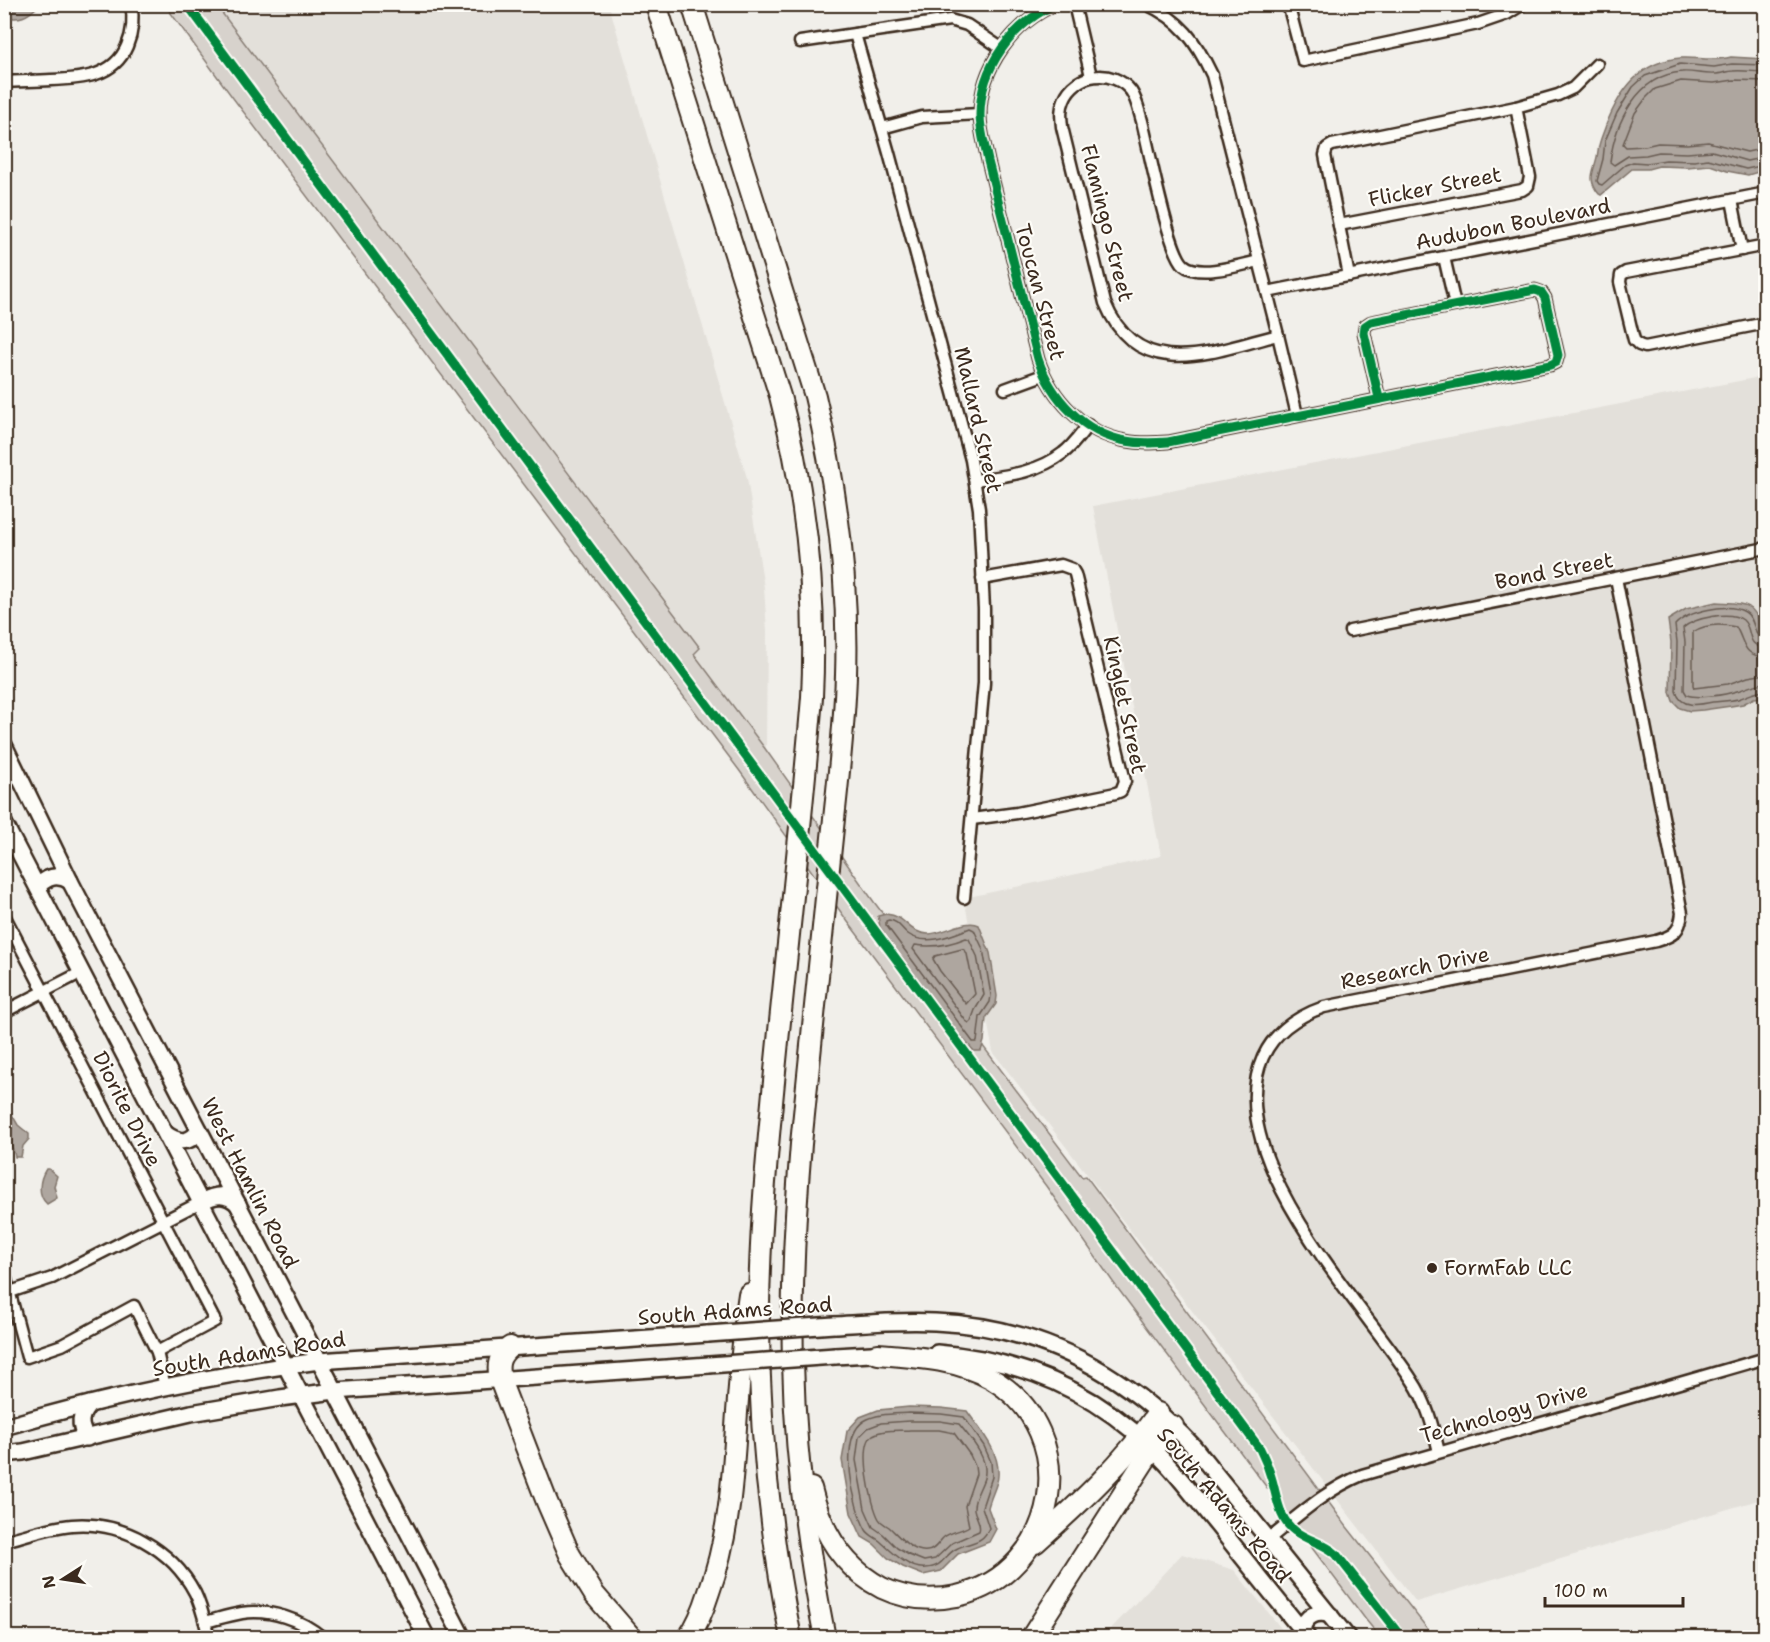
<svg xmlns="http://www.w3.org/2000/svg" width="1770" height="1642" viewBox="0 0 1770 1642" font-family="'Shantell Sans',sans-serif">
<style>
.built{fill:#e3e0da}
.green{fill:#d7d2cc;stroke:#897e75;stroke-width:1.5}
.water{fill:#aea69f;stroke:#80746b;stroke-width:1.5}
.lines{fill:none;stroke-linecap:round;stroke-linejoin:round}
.shore{stroke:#695c52;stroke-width:1.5}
.minor-casing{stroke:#3b2a1e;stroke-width:15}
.secondary-casing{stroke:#3b2a1e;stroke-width:20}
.motorway-casing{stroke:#3b2a1e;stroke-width:24}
.minor{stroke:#fdfcf7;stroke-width:10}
.secondary{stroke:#fdfcf7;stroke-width:15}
.motorway{stroke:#fdfcf7;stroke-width:20}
.secondary-bridge-casing{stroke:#3b2a1e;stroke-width:20;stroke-linecap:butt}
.secondary-bridge{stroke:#fdfcf7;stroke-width:15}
.cycleway-casing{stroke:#fdfcf7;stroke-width:13}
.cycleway{stroke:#00873e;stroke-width:9}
.poi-dot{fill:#3b2a1e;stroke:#fdfcf7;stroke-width:2}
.labels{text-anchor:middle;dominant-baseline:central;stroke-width:4.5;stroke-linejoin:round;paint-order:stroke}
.street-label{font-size:21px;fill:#3b2a1e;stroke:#fdfcf7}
.poi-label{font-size:21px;fill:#3b2a1e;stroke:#fdfcf7;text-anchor:start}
</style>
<rect width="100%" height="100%" fill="#f1efea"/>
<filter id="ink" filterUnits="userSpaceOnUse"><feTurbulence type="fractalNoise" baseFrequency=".0167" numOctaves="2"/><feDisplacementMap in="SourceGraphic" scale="12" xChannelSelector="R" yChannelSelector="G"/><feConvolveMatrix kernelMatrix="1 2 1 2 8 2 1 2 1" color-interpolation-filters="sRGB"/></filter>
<g filter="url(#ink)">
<g class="built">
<path d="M216,5H609L747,478L764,588L767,631L766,750L693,653L700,648Z"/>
<path d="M1765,376V1498L1416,1602L993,1052L964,898L1161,856L1093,506Z"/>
<path d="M1182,1554L1234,1570L1288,1637H1103Z"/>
</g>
<path class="green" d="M165,5H216L700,648L694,654L766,750L874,902L1082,1177L1086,1176L1347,1527L1434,1637H1380L1366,1620L1113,1282L1046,1186L848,922L739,770L233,98Z"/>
<g class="water">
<path d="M5,4L37,5L38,6C27,17 20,20 5,17Z"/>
<path d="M1731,57L1765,59V170L1748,175L1727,171L1710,165L1687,167L1659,166L1648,169H1632L1601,195L1599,194C1585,177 1596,170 1598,151C1599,141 1603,134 1606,125C1620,90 1640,61 1681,58C1699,57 1711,62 1731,57Z"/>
<path d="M1716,602C1726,603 1740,602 1749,607C1770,622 1766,673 1765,697L1754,698L1743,704L1731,706L1703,710L1690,711L1680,708L1673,701L1670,692L1671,642L1668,620L1686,609Z"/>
<path d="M886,914C908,916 905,932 928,934C944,934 966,918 979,925L990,953L997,996L996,1004L986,1018L984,1041L981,1051H974L957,1032L880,927L878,916Z"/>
<path d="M9,1113H11L18,1125L29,1134V1139L23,1146L21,1157H15C13,1149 12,1144 5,1140V1116Z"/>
<path d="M46,1169H49L57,1176L54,1186L57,1198L47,1204C37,1195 39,1180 46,1169Z"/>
<path d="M909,1407L941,1408L967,1411C980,1430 1000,1451 998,1476C998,1484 990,1498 988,1508L996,1529L989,1542L958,1554L941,1571L923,1575L903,1567L888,1558L874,1544L862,1537L851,1513L842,1460L847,1431L860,1417L878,1410Z"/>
</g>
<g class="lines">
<g class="shore">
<path d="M1766,65L1732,64L1714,67L1680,64L1645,76L1633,87L1617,113L1605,141L1603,159L1597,181L1599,184L1602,185L1625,165L1633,162L1647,163L1666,160L1694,161L1708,159L1746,169L1766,165"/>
<path d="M1766,72C1756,72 1742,70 1733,71C1727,71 1721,74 1715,74C1704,75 1693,71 1682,72C1637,75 1615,123 1610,162L1614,165L1628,156L1646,155L1659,152L1687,153L1712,151L1747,161L1766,157"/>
<path d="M1766,81L1734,80L1714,83L1681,81L1655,89L1646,98L1635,113L1623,144L1626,147L1645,146L1658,143L1687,144L1708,142L1747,152L1766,148"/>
<path d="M1766,640C1752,639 1757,619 1745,612C1728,602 1688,611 1675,625L1677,642L1676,691C1681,709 1699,705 1713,702C1721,701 1730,701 1738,699C1748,696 1755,691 1766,691"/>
<path d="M1766,648C1744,646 1754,630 1743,620C1730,610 1694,618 1683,628L1685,642L1684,690L1687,695C1698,699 1725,695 1737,691C1747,688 1754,684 1766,683"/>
<path d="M1766,657C1742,656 1745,642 1736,627C1722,624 1705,624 1693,632V685L1694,688L1728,684L1748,677L1766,674"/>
<path d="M889,920C899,921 901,929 908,934C926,947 952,935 970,928L974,930L983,949L991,995L990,1002L980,1017L977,1042H973L886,925V921Z"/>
<path d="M966,938L969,939L977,956L984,995L975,1010L971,1021L969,1023L966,1021L913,949L915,945C933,948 949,945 966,938Z"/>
<path d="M962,949L965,950L967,954L975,994L966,1004L940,971L933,959L935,956Z"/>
<path d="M909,1413L941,1414L964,1417L984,1446L991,1462L992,1477L982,1507L989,1528C982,1545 970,1541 956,1549C943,1556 944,1567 926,1568C909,1570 891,1551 880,1541C875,1537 869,1535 866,1530C853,1507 838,1438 864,1421C877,1413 895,1414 909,1413Z"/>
<path d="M909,1421H940L959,1424C970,1438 990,1459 984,1478C981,1488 973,1499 974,1509C975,1517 982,1523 979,1531L952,1543L935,1559L924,1561L909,1555L897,1548L883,1534L873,1527L865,1509L856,1460L859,1437L868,1428L881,1423Z"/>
<path d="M910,1430H939L954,1433L970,1455L975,1466L976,1474L965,1506L969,1526C962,1531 952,1531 944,1537C939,1541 935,1551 927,1551C912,1553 899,1536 889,1527C885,1524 881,1523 879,1519C871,1505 858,1445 873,1435C883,1429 898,1431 910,1430Z"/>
</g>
<g class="minor-casing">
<g id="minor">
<path d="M1056,4C1013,23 980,67 980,115C980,130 985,146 988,161L1038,359C1051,398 1084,434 1126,441C1141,444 1154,443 1168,442L1550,365L1556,362L1558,355L1545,298L1541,292L1535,290L1371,322L1365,326L1364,333L1379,398"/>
<path d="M1074,4L1091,76"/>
<path d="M1146,4C1181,20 1196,41 1212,75L1278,335L1297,415"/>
<path d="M1288,4L1303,61L1478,24L1507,14L1523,4"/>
<path d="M855,34L889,153L971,460L979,509L984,609V683L964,898"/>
<path d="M800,42L950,20L967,25L1001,48"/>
<path d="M4,82C20,81 36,81 51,80C81,79 114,77 127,46C133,32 134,19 131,4"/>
<path d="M882,128L922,117L980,114"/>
<path d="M1732,200L1742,250"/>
<path d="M1339,225L1522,190L1528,186L1530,177L1516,107"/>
<path d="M1766,245L1626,272L1621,275L1620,282L1634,340L1639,345L1645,347L1766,323"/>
<path d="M1444,257L1455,305"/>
<path d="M1259,261C1241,265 1199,278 1184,265C1168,251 1149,148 1142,121C1139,111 1137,100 1131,91C1113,68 1075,72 1064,100C1060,109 1061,117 1062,127L1105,303C1139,385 1214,351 1278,335"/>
<path d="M1349,276L1325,155L1327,148L1332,145L1516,107L1558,95L1573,88L1597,64"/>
<path d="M1267,292L1766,193"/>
<path d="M1005,389L1043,375"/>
<path d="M975,480C1005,476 1038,473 1063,453C1073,446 1080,435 1088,425"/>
<path d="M1350,631L1766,548"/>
<path d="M972,819L1017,813L1116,793L1121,791L1125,781L1075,574L1072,569L1061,565L982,579"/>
<path d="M4,915L215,1321L157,1352"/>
<path d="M4,1012L82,972"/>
<path d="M4,1272L27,1357L62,1345L134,1306L157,1352L165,1387"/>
<path d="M10,1292L52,1278L201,1202"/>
<path d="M1439,1452C1433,1427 1427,1402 1412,1380C1362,1303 1219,1155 1263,1057C1275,1031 1298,1016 1324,1007L1656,941C1673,936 1680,932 1682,913L1616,578"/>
<path d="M1269,1539C1299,1515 1326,1490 1362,1475L1766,1358"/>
<path d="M4,1541C27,1535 49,1527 72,1525C122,1521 172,1549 195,1593C202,1607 205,1623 209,1638"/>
<path d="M205,1622C217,1619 230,1615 242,1613C270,1609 301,1619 323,1638"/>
</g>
</g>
<g class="secondary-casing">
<g id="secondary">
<path d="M4,745L70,881L463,1638"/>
<path d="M4,823L427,1638"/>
<path d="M38,886C48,876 58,874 70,881"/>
<path d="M166,1134C178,1143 191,1144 199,1130"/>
<path d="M201,1202C216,1194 226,1193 238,1204"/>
<path d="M834,1325C868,1323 902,1320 935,1322C1038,1326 1124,1372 1193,1446L1348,1638"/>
<path d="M937,1353C1027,1360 1105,1396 1166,1463C1185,1483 1201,1506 1219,1527C1248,1564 1278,1601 1308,1638"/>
<path d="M835,1356L889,1353"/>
<path d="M4,1427C107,1397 213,1375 319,1361L708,1334"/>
<path d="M87,1438C78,1425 79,1415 90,1404"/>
<path d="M4,1454L23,1452L191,1413L280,1398L335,1391L709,1365"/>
<path d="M1302,1630C1305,1616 1317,1610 1330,1615"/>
</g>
</g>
<g class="motorway-casing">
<g id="motorway">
<path d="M656,4L780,396C806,495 817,595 812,697C802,819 788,940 776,1061C768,1143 760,1225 759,1307C758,1418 769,1529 791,1638"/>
<path d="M692,4L815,396C837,488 849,580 846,675C844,743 834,811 828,878C819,967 810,1056 801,1144C795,1217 791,1289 793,1362C795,1455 807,1547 825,1638"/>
<path d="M510,1347C498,1356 497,1366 500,1380L547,1502L570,1555L594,1594L632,1638"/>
<path d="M811,1488C821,1530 842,1567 882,1588C905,1599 932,1601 957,1596C1060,1572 1084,1433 992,1379C957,1359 917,1357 878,1354"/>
<path d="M1035,1543C1080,1503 1124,1462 1158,1413"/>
<path d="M688,1638C698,1624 704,1608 709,1592C730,1534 733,1473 737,1412C740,1373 743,1333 749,1294"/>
<path d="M1031,1638L1152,1449L1173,1426"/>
</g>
</g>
<use href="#minor" class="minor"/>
<use href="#secondary" class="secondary"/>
<use href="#motorway" class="motorway"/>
<g class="secondary-bridge-casing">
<g id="secondary-bridge">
<path d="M708,1334L834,1325"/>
<path d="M709,1365L835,1356"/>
</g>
</g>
<use href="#secondary-bridge" class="secondary-bridge"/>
<g class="cycleway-casing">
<g id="cycleway">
<path d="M187,4L1260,1449C1265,1459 1269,1469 1272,1480C1277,1497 1279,1520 1295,1531C1308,1541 1324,1543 1336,1554L1402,1638"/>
<path d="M1056,4C1013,23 980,67 980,115C980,130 985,146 988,161L1038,359C1051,398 1084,434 1126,441C1141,444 1154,443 1168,442L1550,365L1556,362L1558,355L1545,298L1541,292L1535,290L1371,322L1365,326L1364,333L1379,398"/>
</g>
</g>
<use href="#cycleway" class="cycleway"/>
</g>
</g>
<circle class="poi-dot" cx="1432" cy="1268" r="6"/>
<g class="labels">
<g class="street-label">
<text transform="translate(1435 187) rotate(-11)">Flicker Street</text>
<text transform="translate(1107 223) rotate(76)">Flamingo Street</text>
<text transform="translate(1513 224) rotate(-11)">Audubon Boulevard</text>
<text transform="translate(1040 292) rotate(75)">Toucan Street</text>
<text transform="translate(978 420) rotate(77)">Mallard Street</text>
<text transform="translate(1554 571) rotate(-11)">Bond Street</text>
<text transform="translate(1125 705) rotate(78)">Kinglet Street</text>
<text transform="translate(1415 968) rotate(-11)">Research Drive</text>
<text transform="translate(127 1109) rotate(63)">Diorite Drive</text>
<text transform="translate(250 1183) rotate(63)">West Hamlin Road</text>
<text transform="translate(735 1311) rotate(-4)">South Adams Road</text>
<text transform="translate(249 1354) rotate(-9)">South Adams Road</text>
<text transform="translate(1504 1413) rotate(-16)">Technology Drive</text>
<text transform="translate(1224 1505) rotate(50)">South Adams Road</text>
</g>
<g class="poi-label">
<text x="1444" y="1268">FormFab LLC</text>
</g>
</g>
<rect width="1770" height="1642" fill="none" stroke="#fdfcf7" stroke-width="24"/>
<rect x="12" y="12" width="1746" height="1618" fill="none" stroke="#3b2a1e" stroke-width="2" filter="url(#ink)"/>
<g transform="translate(63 1579) rotate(258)" stroke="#fdfcf7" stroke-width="4.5" paint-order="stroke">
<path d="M0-4.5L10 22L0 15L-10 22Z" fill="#3b2a1e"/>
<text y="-9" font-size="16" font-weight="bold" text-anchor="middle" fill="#3b2a1e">N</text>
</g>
<path d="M1545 1597v9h138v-9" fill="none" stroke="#3b2a1e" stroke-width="3"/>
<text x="1554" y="1597" font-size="18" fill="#3b2a1e" stroke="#fdfcf7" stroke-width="4.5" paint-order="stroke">100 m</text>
</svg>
